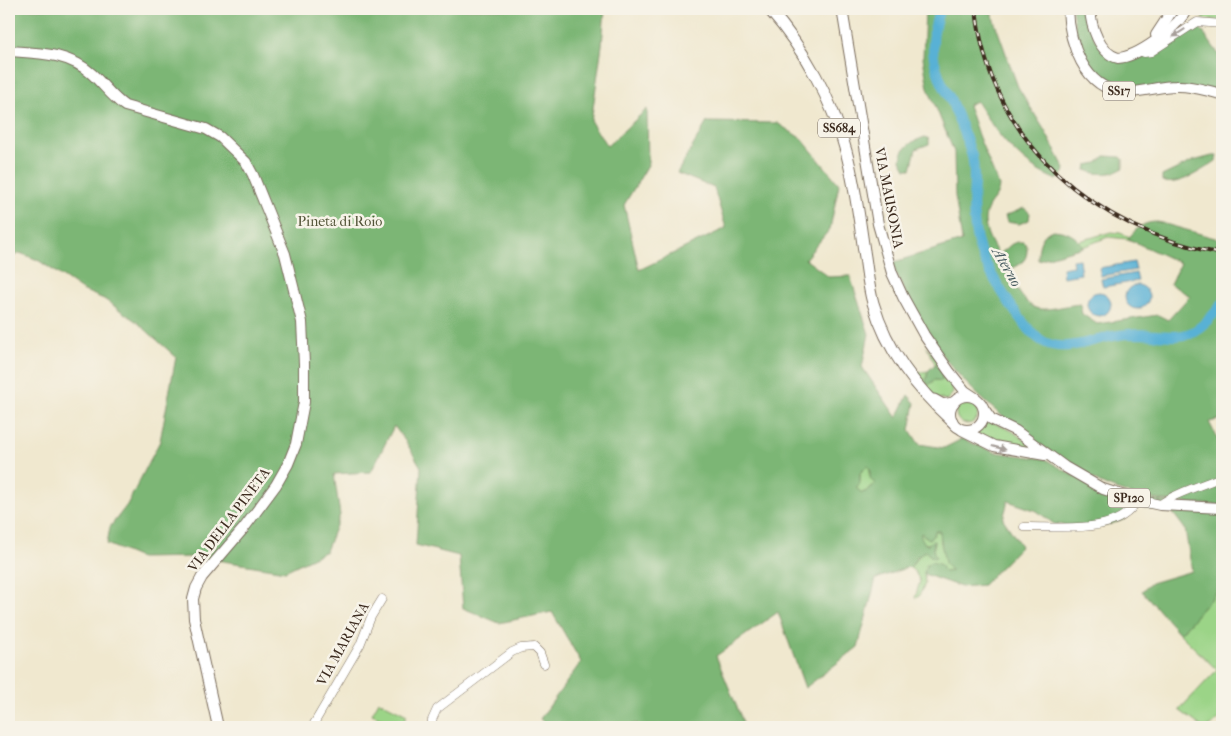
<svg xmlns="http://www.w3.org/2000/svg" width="1231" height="736" viewBox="0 0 1231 736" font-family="'IM FELL French Canon',serif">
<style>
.green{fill:#9bd487;stroke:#6b7f52}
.forest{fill:#7cb674;stroke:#5c7049;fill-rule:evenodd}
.water{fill:#58b1d5;stroke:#4a6e7a}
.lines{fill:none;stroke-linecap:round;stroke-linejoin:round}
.river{stroke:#58b1d5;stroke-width:10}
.minor-casing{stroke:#7a6c5c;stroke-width:9}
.major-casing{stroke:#7a6c5c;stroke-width:12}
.highway-casing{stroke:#7a6c5c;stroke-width:13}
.minor{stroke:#fff;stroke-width:8}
.major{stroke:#fff;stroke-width:10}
.highway{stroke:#fff;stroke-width:11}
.rail-casing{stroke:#3b2a1e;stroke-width:4}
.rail{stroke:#f7f3e8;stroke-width:2;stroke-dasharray:5.5;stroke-linecap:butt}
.oneway{fill:#a79f9a}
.labels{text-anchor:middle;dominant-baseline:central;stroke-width:5;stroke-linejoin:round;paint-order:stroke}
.shield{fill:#f7f3e8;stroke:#73665b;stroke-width:1}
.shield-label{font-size:12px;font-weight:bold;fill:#3b2a1e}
.street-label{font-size:14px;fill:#3b2a1e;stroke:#f7f3e8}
.park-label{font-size:14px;fill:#535438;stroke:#f7f3e8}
.water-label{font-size:15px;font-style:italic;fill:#45595e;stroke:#f7f3e8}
</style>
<rect width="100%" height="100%" fill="#f7f3e8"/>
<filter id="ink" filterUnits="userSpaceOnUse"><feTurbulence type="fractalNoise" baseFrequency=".02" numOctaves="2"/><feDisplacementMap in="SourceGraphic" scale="10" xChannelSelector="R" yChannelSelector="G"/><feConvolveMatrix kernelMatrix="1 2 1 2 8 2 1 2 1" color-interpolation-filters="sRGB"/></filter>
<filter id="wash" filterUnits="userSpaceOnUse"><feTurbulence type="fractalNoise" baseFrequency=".0096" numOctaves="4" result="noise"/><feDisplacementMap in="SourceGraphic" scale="20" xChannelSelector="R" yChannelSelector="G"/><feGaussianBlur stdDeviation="1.12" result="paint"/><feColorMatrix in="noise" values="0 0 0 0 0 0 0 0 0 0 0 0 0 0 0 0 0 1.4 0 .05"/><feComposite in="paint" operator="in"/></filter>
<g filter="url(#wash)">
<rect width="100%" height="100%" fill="#f0e8cf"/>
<g class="green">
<path d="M1206,9H1222V21L1202,19Z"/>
<path d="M1111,232L1120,233L1130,237L1128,239L1108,237L1083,247L1079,241Z"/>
<path d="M926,346C937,358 951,376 953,393L947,400L934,398L906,361L916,373L928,371L926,379L933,382L935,379H943Z"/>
<circle cx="967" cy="413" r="11"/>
<path d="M985,419L1012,431L1042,453L1002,445L973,431L979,428Z"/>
<path d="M867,466L870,469L869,474L875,484L867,491L862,493L855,488L860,480V473Z"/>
<path d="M938,530L940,531L941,543L947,565L952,571L944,572L942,569L924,571L925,584L918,597L915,598L920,581L915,572L910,568L922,552L925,551L930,554L933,550L935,543L925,544L922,542L920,535L921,533L926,537Z"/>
<path d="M1222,583V665L1218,670L1222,675V716L1210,727H1202L1179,710L1217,670L1180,634L1213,596Z"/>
<path d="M379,701L407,715L401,727L372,714Z"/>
</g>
<g class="forest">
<path d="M9,9H605L602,45L591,122L607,146L647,109L648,165L624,205L639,270L726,228L714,188L677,173L707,122L777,123L802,139L839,184L830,229L805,259L829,277L850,276L869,334L862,367L897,418L908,395L915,403L910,430L919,444L944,448L962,439L994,452L1045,459L1102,492L1222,512V583L1213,596L1180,634L1142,591L1151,583L1192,571L1185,529L1173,513L1139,507L1123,520L1095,529L1054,524L1037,511L1008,501L1003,519L1021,546L983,585L961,587L924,574L926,565L932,562L941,565L942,569L945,572L952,571C950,569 948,567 946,565C944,562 940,536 940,531H935L934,535L929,539L921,533V537L925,544L928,545L932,541H934L933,550L936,557L933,558L925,551L917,557L910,568L908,567L876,579L858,647L805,688L778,612L716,656L745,727H638L636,723L629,727H550L540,719L581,662L552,612L499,623L463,608L459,556L416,545L421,467L406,442L394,426L371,472L334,474L340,515L326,551L285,571L198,557L140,558L107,544L110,527L127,505L160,441L176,357L137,322L104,299L82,290L38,260L20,253L12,257L9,265ZM867,466L870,469V478L875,484L867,491L862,493L856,488L860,483V473Z"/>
<path d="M925,9H990L1018,87L1045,131L1065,169L1064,173L1057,180C1020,166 996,133 976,101L968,105L978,135L999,186C998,197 994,198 989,206C979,223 990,240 998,254C1010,249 1008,241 1024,242L1027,247C1028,262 1019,266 1007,270C1013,282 1025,308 1040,309C1051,310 1068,305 1080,304L1082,314L1097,324L1158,315L1168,320L1190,296L1170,284L1180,263L1128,239C1137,227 1144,222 1158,222L1222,240V419L1209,422L1222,448V505C1188,504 1154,502 1121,491C1096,484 1075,468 1054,454C1001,419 952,378 920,321C909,303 901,283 891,263L962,241L955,196L954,152L928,88L923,58Z"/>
<path d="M1072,9H1087L1095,40L1128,61L1156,51L1198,25L1222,59V89C1198,89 1173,89 1149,89C1138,89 1119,90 1110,85C1082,72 1076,36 1072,9Z"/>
<path d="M925,137L929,139V144L916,149L911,169H906L901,160C902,146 913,141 925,137Z"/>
<path d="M1105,156L1121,157L1123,159V168C1115,175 1094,175 1086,170L1087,165L1097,163Z"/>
<path d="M1212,156H1217L1216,161C1204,169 1177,188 1162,181V176L1164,175L1193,161Z"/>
<path d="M1024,208L1030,213L1029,220L1019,224L1007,222L1005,216Z"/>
<path d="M1053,230C1067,231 1076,235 1083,247L1038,260C1038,247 1040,234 1053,230Z"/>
<path d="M935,364L941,372L942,381L935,380L928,385L926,382L928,371Z"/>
</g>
<g class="water">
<path d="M1079,259L1081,274L1063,277L1062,268L1073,266L1072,260Z"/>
<path d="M1134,262L1136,270L1101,276L1099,268Z"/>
<path d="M1136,273L1138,281L1103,287L1101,279Z"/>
<circle cx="1137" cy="297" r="12"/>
<circle cx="1099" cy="304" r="12"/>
</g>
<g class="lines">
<path class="river" d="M940,9C932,30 930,54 939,75C942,85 948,93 952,103C958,118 967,140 972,156C977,177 971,198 974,220C975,231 977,243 981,253C990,274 1024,332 1044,342C1069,355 1102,334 1129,334C1178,333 1187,349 1222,304"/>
</g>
</g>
<g filter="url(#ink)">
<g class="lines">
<g class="minor-casing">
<g id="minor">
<path d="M1140,51L1144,53L1151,52L1197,22L1222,24"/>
<path d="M1160,505C1165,497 1210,482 1222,477"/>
<path d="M1024,527C1057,526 1120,536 1137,500"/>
<path d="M312,727L360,645L371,617L382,599"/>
<path d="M432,727V720L437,709L512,652L521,648L534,647L540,653L544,664"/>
</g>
</g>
<g class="major-casing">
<g id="major">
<path d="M842,9L878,224L892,273L903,297L924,335L949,371L965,391L974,397"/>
<path d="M1068,9C1069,42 1084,89 1123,92C1141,93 1158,86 1176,86C1192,85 1207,91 1222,94"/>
<path d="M1090,9C1091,26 1099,53 1118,58C1138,57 1173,30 1184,14"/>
<path d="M1156,35L1173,9"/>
<path d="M9,51C39,53 69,53 92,74C104,85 112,97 125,106L206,129L220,137L246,162L253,175L285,254L302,322L304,364V402L296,444L288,464L276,485L244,528L202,577L196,588L193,599L194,619L218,727"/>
<circle cx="967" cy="413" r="17"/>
<path d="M984,409L991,419L1016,431L1065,467L1103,489L1137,500L1160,505L1222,508"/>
<path d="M962,430L994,446L1045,455"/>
</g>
</g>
<g class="highway-casing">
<g id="highway">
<path d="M769,9C804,49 832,99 846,151C855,184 859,217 864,251C867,268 868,286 873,303C887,351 916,388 952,421"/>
<path d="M934,400L943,405L953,403"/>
</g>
</g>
<use href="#minor" class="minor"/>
<use href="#major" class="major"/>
<use href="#highway" class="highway"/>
<g class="rail-casing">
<path id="rail" d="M976,9C990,143 1094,230 1222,254"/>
</g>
<use href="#rail" class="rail"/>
</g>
<defs><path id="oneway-solid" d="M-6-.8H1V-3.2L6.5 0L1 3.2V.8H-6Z" transform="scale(1.25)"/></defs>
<g class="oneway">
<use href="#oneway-solid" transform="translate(1179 33) rotate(147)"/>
<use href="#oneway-solid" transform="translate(999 448) rotate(15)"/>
</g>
</g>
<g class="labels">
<g class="shield">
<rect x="1103" y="81.5" width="32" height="19" rx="4"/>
<rect x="818" y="118.5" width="42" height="19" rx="4"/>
<rect x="1108" y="488.5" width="42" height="19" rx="4"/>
</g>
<g class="shield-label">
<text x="1119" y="91">SS17</text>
<text x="839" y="128">SS684</text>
<text x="1129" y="498">SP120</text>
</g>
<g class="street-label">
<text transform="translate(889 198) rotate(79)">VIA MAUSONIA</text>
<text transform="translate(229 520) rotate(-53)">VIA DELLA PINETA</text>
<text transform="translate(343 644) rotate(-61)">VIA MARIANA</text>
</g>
<g class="park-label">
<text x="340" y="221">Pineta di Roio</text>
</g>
<g class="water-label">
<text transform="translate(1007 267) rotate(60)">Aterno</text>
</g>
</g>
<rect width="1231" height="736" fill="none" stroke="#f7f3e8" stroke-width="30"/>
</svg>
